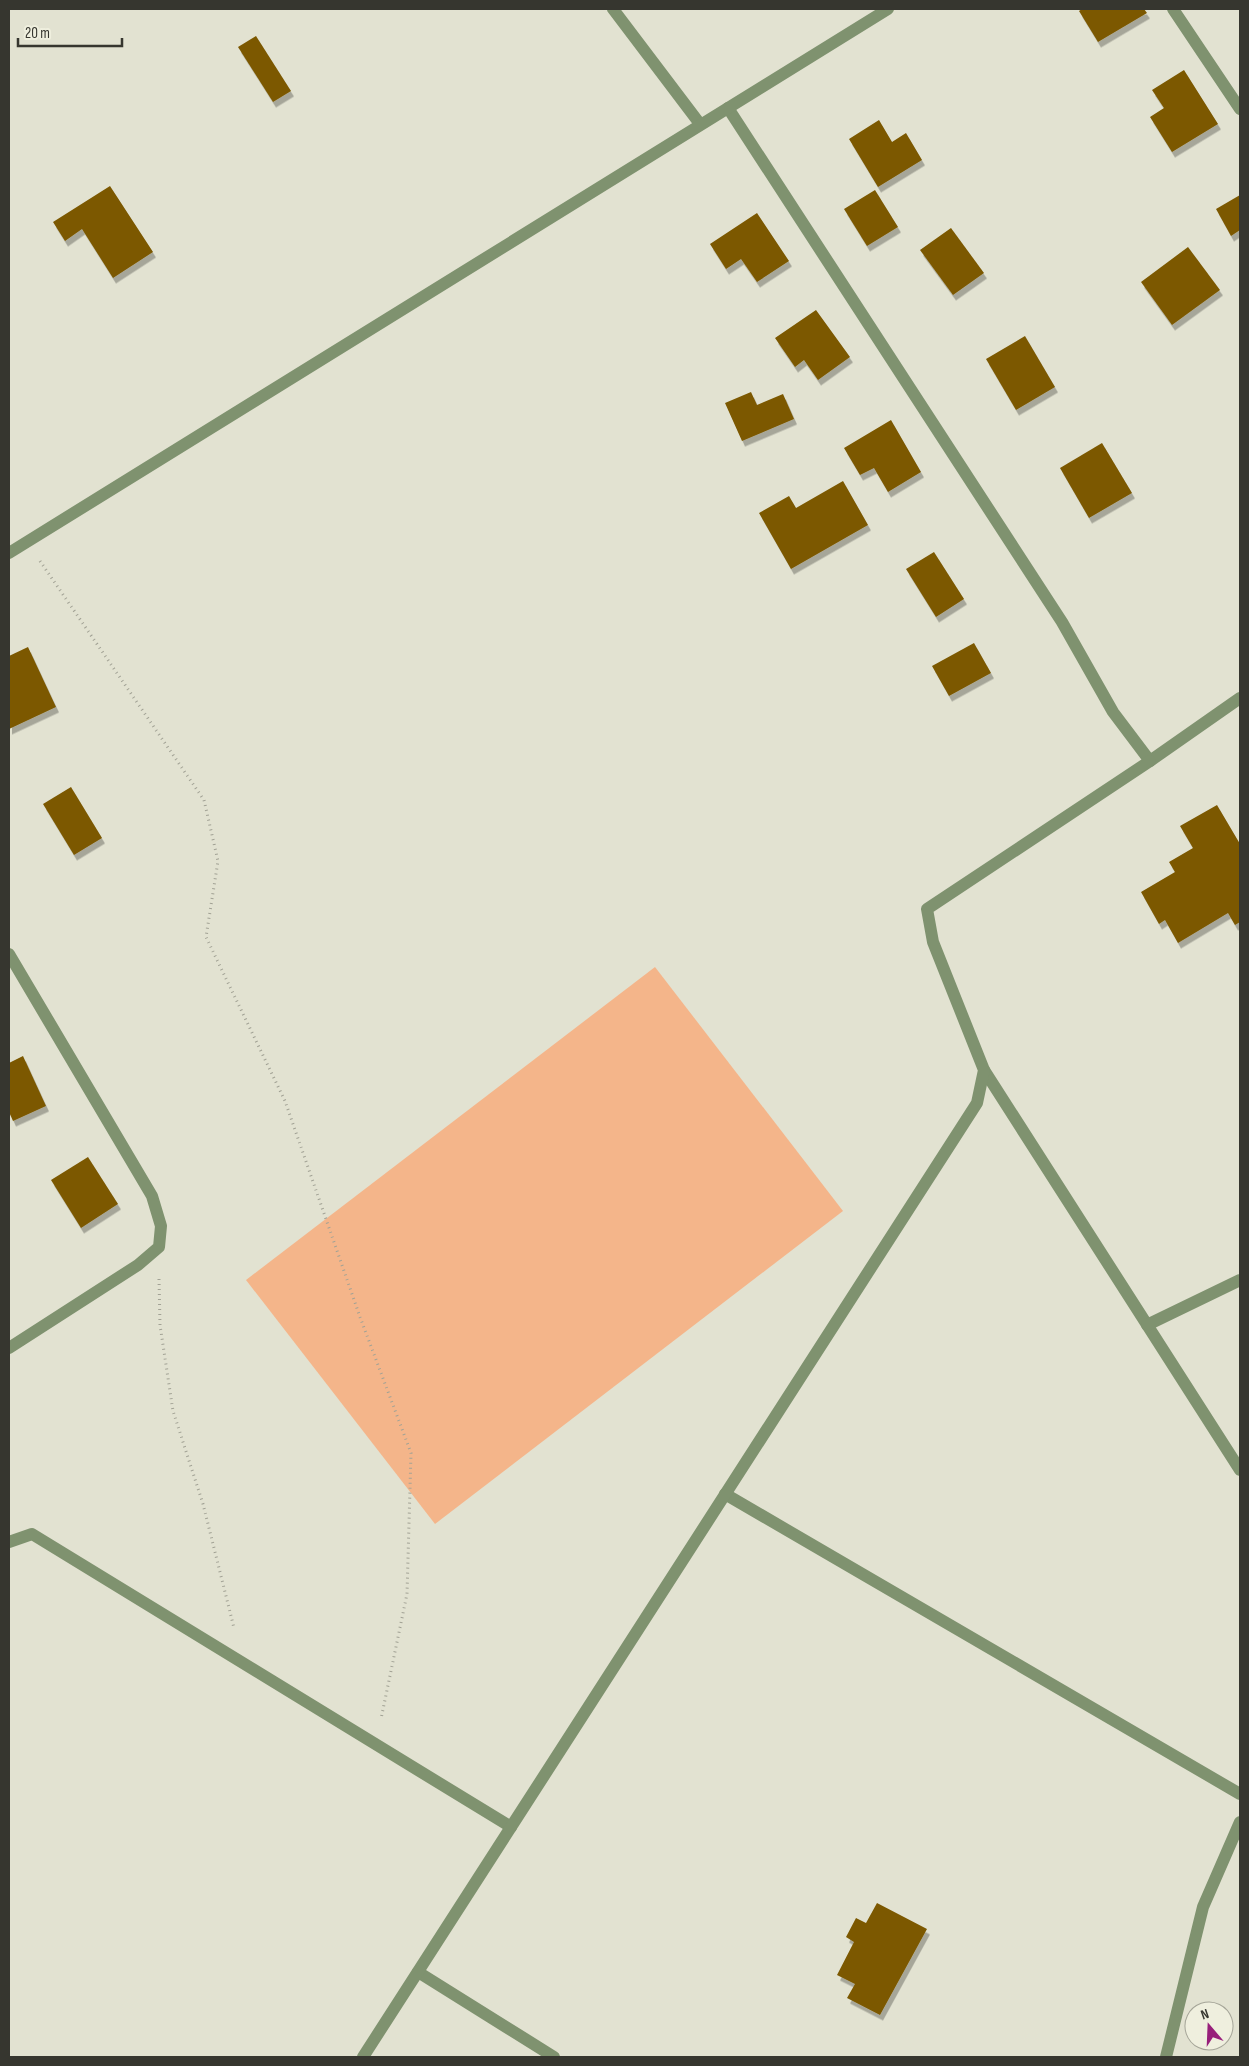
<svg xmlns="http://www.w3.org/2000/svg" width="1249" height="2066" viewBox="0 0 1249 2066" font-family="'Sofia Sans Condensed',sans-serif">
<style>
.green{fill:#f4b58a}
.building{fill:#7b5803;filter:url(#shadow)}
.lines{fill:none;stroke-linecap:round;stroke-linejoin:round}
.path{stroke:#a2a295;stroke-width:3;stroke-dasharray:1 4;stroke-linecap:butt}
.minor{stroke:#7f926f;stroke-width:12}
</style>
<defs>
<filter id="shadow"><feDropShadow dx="3" dy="5.5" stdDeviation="0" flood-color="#0004"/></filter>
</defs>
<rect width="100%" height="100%" fill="#e2e2d1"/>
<path class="green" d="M655,967L843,1211L435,1524L246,1280Z"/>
<g class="building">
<path d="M1082,9H1144L1147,13L1098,42L1079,11Z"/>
<path d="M256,36L291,91L273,102L238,47Z"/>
<path d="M1184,70L1218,124L1172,152L1150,117L1164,108L1152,90Z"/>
<path d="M879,120L892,142L906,133L922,160L878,187L849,139Z"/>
<path d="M110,186L153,252L113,278L82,229L65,241L53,222Z"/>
<path d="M875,190L898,227L867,246L844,209Z"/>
<path d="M1240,195V230L1231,236L1216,209Z"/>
<path d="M757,213L789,261L757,282L741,259L726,269L710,244Z"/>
<path d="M951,228L984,273L953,295L920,250Z"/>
<path d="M1188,247L1220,290L1172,325L1141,282Z"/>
<path d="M816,310L850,357L818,380L804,360L795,367L775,338Z"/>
<path d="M1025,336L1055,387L1016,410L986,359Z"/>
<path d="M751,392L757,405L783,394L794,419L742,441L725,403Z"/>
<path d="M891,420L921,472L888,492L874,468L860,475L844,448Z"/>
<path d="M1102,443L1132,493L1089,518L1060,468Z"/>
<path d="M843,481L868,525L791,569L759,513L789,496L796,508Z"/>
<path d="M934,552L964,599L936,617L906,569Z"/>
<path d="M974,643L991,673L949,696L932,666Z"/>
<path d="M28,647L56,707L9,729V656Z"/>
<path d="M71,787L102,838L74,855L43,804Z"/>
<path d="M1217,805L1240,844V922L1235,925L1228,913L1178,943L1165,920L1159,924L1141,892L1175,872L1169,862L1193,848L1180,826Z"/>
<path d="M23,1056L46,1106L13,1121L9,1112V1063Z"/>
<path d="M88,1157L118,1204L81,1228L51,1180Z"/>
<path d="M877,1903L927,1929L880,2015L847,1998L855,1984L837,1975L854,1942L846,1937L856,1918L866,1923Z"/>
</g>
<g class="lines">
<g class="path">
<path d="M40,561L204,800L218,861L206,937L285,1101L360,1317L411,1453L407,1594L381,1719"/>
<path d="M159,1279L160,1325L173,1411L203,1504L234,1628"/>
</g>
<g class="minor">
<path d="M613,9L700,124"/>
<path d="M1173,9L1240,109"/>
<path d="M728,108L1062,622L1113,712L1150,761L1240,698"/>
<path d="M9,553L888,9"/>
<path d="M9,954L152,1196L161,1226L159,1247L138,1265L9,1348"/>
<path d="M984,1070L1240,1470"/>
<path d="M1147,1325L1240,1280"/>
<path d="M725,1494L1240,1794"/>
<path d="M9,1542L32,1534L511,1827"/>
<path d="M418,1972L554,2057"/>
<path d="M363,2057L977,1103L984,1070L933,942L927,909L1150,761"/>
<path d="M1166,2057L1203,1907L1240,1822"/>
</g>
</g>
<rect width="1249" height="2066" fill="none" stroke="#36362f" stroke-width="20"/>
<g transform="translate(1209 2026) rotate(341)"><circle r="24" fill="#efefde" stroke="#a5a598"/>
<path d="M0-4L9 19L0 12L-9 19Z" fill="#971f7a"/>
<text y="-8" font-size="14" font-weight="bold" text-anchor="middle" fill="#36362f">N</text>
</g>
<path d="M18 38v8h104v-8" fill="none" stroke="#36362f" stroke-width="2.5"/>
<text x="25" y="38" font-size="15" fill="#36362f" stroke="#efefde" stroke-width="4" paint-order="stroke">20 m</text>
</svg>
